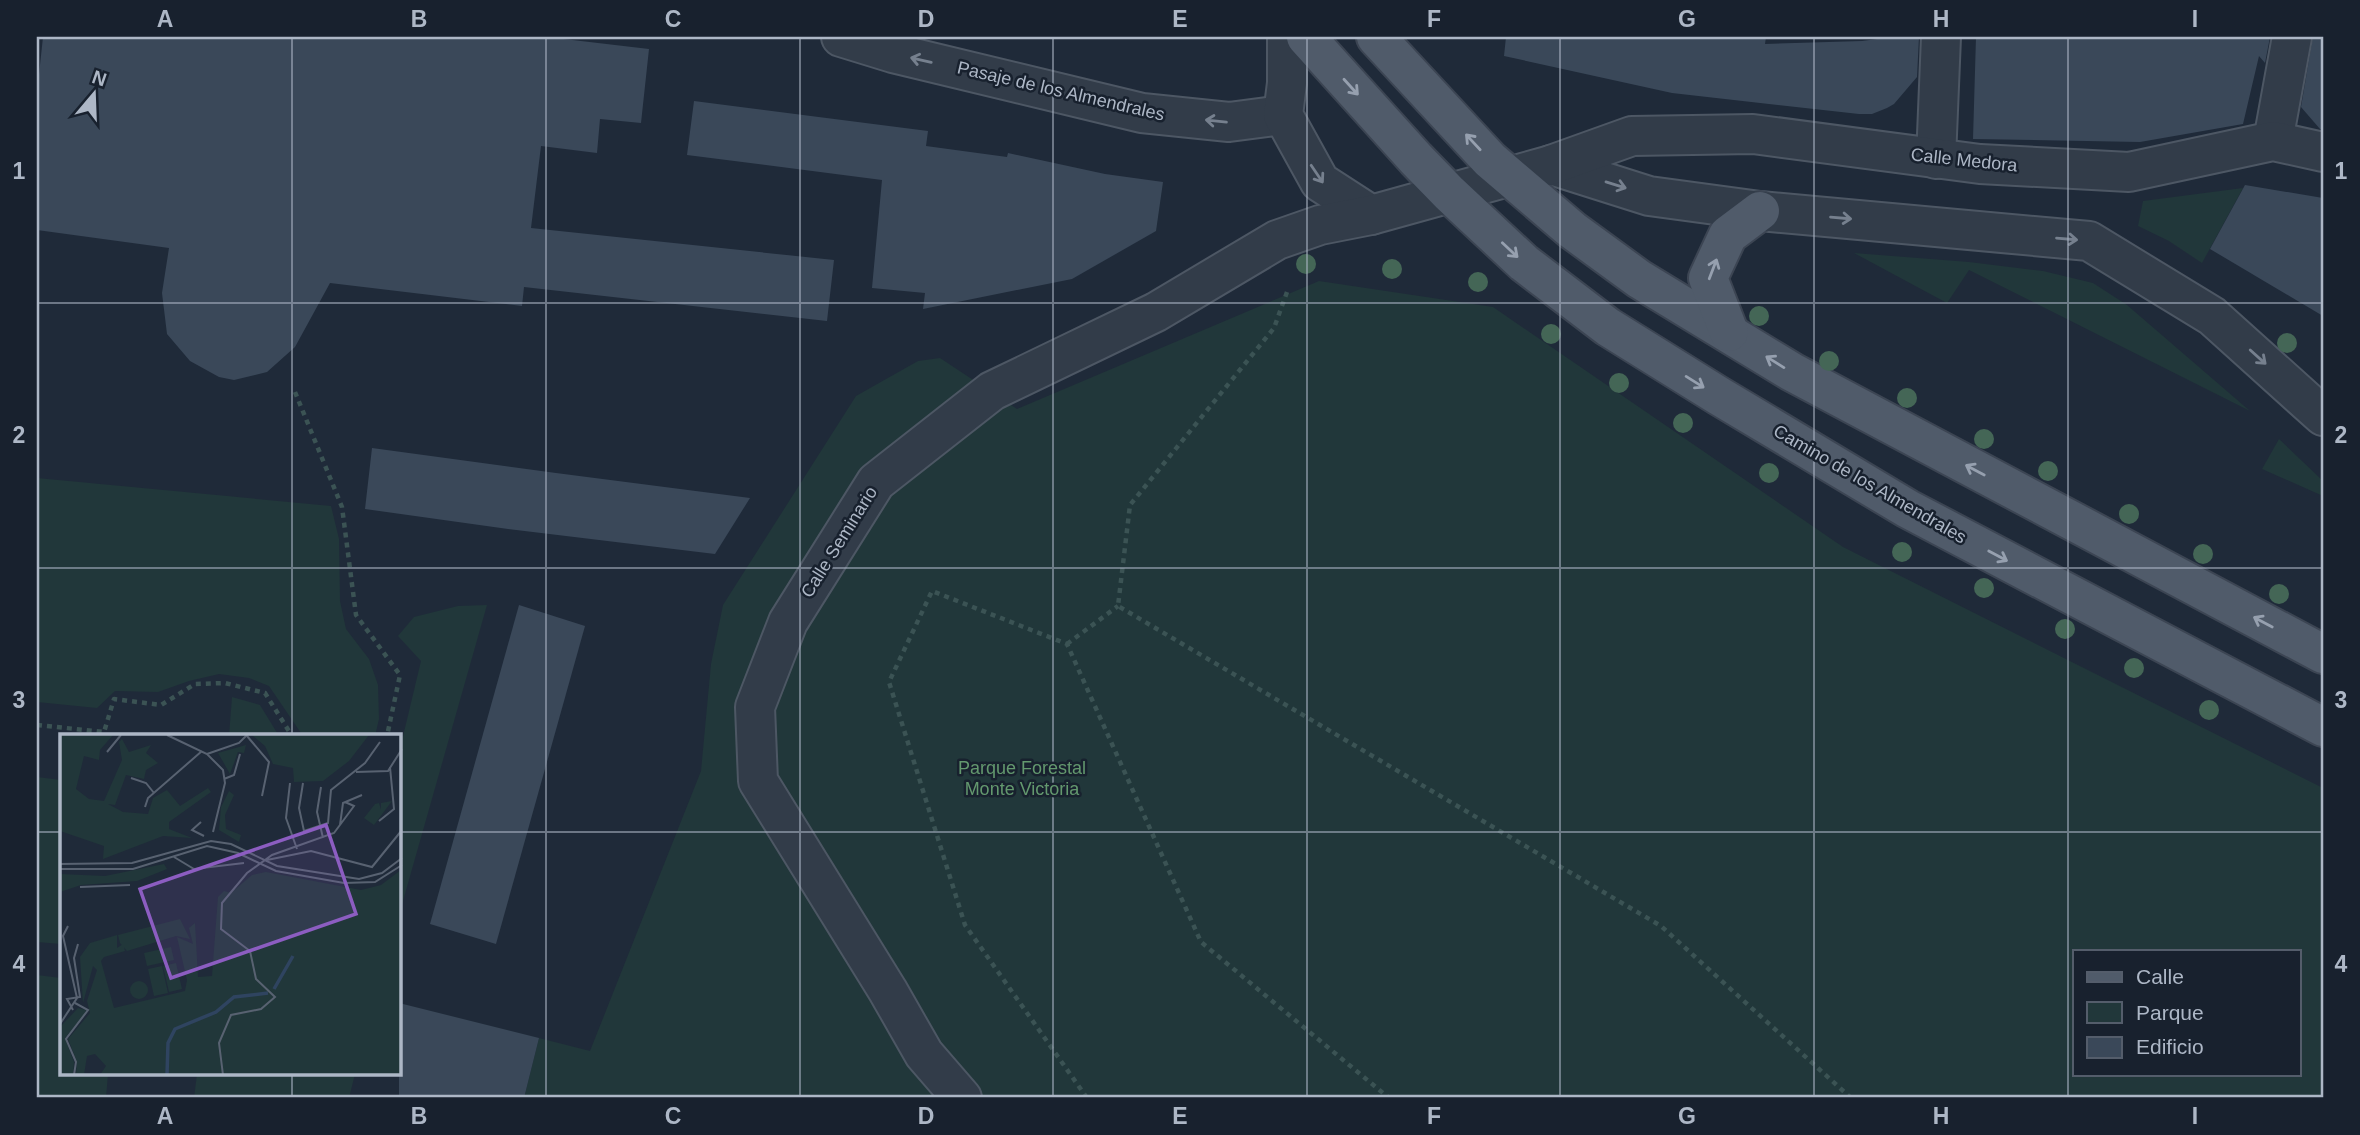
<svg xmlns="http://www.w3.org/2000/svg" width="2360" height="1135" viewBox="0 0 2360 1135" font-family="Arial,sans-serif">
<style>
.green{fill:#21373a;fill-rule:evenodd}
.building{fill:#3a4859}
.lines{fill:none;stroke-linecap:round;stroke-linejoin:round}
.street-casing{stroke:#4d5764;stroke-width:42}
.primary-casing{stroke:#3c4553;stroke-width:42}
.path{stroke:#3b5354;stroke-width:4.5;stroke-dasharray:5 5;stroke-linecap:butt}
.street{stroke:#323c49;stroke-width:38}
.primary{stroke:#505b6a;stroke-width:38}
.tree{fill:#446656}
.oneway{stroke:#76808e}
.oneway2{stroke:#96a0af}
.grid{fill:none;stroke:#adb7c6;stroke-width:2;stroke-opacity:0.55}
.labels{text-anchor:middle;dominant-baseline:central;stroke-width:5;stroke-linejoin:round;paint-order:stroke}
.street-label{font-size:18px;fill:#adb7c6;stroke:#18212e}
.park-label{font-size:18px;fill:#63986e;stroke:#18212e}
.inset-river{fill:none;stroke:#2f4460;stroke-width:3.5}
.inset-road{fill:none;stroke:#586271;stroke-width:2}
.view{fill:#8c5dc1;fill-opacity:0.15;stroke:#8c5dc1;stroke-width:3.5}
.inset-edge{fill:none;stroke:#adb7c6;stroke-width:3.5}
.neatline{fill:none;stroke:#adb7c6;stroke-width:2.5}
.grid-label{font-size:23px;text-anchor:middle;font-weight:bold;fill:#adb7c6}
</style>
<rect width="100%" height="100%" fill="#1f2a39"/>
<g class="green">
<path d="M2243,188L2202,263L2169,241L2138,226L2143,201Z"/>
<path d="M1854,253L1969,262L2043,271L2093,283L2127,305L2250,411L1969,270L1947,303Z"/>
<path d="M1319,281L1493,307L1843,547L2323,788V1098H524L539,1038L590,1051L701,771L711,664L723,605L856,396L918,361L940,358L1017,409ZM2075,951H2299V1074H2075Z"/>
<path d="M2279,439L2323,481V496L2262,469Z"/>
<path d="M37,478L331,506L339,539L340,601L346,629L369,659L378,685L379,719L375,736H303L269,686L249,678L219,674L189,681L158,692L115,691L97,708L37,702Z"/>
<path d="M487,605L399,915V753L421,661L398,636L414,617L458,606Z"/>
<path d="M232,697L260,705L279,736H229Z"/>
<path d="M37,777L61,780V944L37,942Z"/>
<path d="M37,975L61,978V1074H108L106,1098H37Z"/>
<path d="M197,1074H355L349,1098H194Z"/>
</g>
<g class="building">
<path d="M43,37H547L649,49L641,123L600,119L597,153L541,146L531,228L834,260L827,321L524,287L522,306L330,283L295,347L267,372L234,380L219,377L190,361L167,334L162,293L169,248L37,230V93Z"/>
<path d="M1506,37H1766L1765,44L1862,41L1877,39L1878,37H1919L1917,77L1894,104L1887,108L1872,114H1859L1672,93L1504,56Z"/>
<path d="M1976,37H2270L2265,63L2259,56L2243,124L2140,142L1973,139Z"/>
<path d="M2313,37H2323V130L2320,129L2301,107Z"/>
<path d="M694,101L928,131L926,146L1007,157L1008,153L1105,174L1163,182L1156,231L1072,279L923,309L925,293L872,288L882,180L687,155Z"/>
<path d="M2245,185L2323,198V316L2210,249Z"/>
<path d="M372,448L556,473L750,498L715,554L508,529L365,509Z"/>
<path d="M519,605L585,626L496,944L430,924Z"/>
<path d="M399,1003L539,1038L524,1098H399Z"/>
</g>
<g class="lines">
<g class="street-casing">
<g id="street">
<path d="M841,37L893,53L1142,113L1229,122L1283,115"/>
<path d="M1287,37V83L1283,115L1320,182L1371,215"/>
<path d="M2273,141L2292,37"/>
<path d="M1936,159L1941,37"/>
<path d="M1551,165L1649,196L1760,211L2089,241L2212,316L2323,416"/>
<path d="M962,1098L924,1054L888,991L758,781L755,707L788,622L876,482L992,391L1156,312L1277,240L1320,225L1371,215L1551,165L1632,136L1753,134L1980,164L2129,172L2273,141L2323,152"/>
</g>
</g>
<g class="primary-casing">
<g id="primary">
<path d="M1306,37L1416,159L1449,193L1524,263L1608,327L1719,396L1908,509L2323,727"/>
<path d="M1376,37L1490,160L1572,230L1639,279L1792,372L2323,654"/>
<path d="M1729,332L1708,278L1728,235L1760,211"/>
</g>
</g>
<g class="path">
<path d="M1287,292L1274,328L1130,505L1118,606L1661,926L1851,1098"/>
<path d="M295,392L342,507L356,615L400,675L387,736"/>
<path d="M1067,644L1118,606"/>
<path d="M37,725L104,732L114,699L161,705L195,684L225,683L265,693L292,736"/>
<path d="M1087,1098L965,925L889,682L932,591L1067,644L1201,942L1389,1098"/>
</g>
<use href="#street" class="street"/>
<use href="#primary" class="primary"/>
</g>
<g class="tree">
<circle cx="1306" cy="264" r="10"/>
<circle cx="1392" cy="269" r="10"/>
<circle cx="1478" cy="282" r="10"/>
<circle cx="1759" cy="316" r="10"/>
<circle cx="1551" cy="334" r="10"/>
<circle cx="2287" cy="343" r="10"/>
<circle cx="1829" cy="361" r="10"/>
<circle cx="1619" cy="383" r="10"/>
<circle cx="1907" cy="398" r="10"/>
<circle cx="1683" cy="423" r="10"/>
<circle cx="1984" cy="439" r="10"/>
<circle cx="2048" cy="471" r="10"/>
<circle cx="1769" cy="473" r="10"/>
<circle cx="2129" cy="514" r="10"/>
<circle cx="1902" cy="552" r="10"/>
<circle cx="2203" cy="554" r="10"/>
<circle cx="1984" cy="588" r="10"/>
<circle cx="2279" cy="594" r="10"/>
<circle cx="2065" cy="629" r="10"/>
<circle cx="2134" cy="668" r="10"/>
<circle cx="2209" cy="710" r="10"/>
</g>
<defs><path id="oneway-shaft" d="M-6 0H5M1.5-3L5.5 0L1.5 3" fill="none" stroke-width="1.6" stroke-linecap="round" stroke-linejoin="round" transform="scale(1.75)"/></defs>
<g class="oneway">
<use href="#oneway-shaft" transform="translate(921 60) rotate(-167)"/>
<use href="#oneway-shaft" transform="translate(1216 121) rotate(-174)"/>
<use href="#oneway-shaft" transform="translate(1317 174) rotate(56)"/>
<use href="#oneway-shaft" transform="translate(1616 185) rotate(17)"/>
<use href="#oneway-shaft" transform="translate(1841 218) rotate(5)"/>
<use href="#oneway-shaft" transform="translate(2067 239) rotate(5)"/>
<use href="#oneway-shaft" transform="translate(2258 357) rotate(42)"/>
</g>
<g class="oneway2">
<use href="#oneway-shaft" transform="translate(1351 87) rotate(48)"/>
<use href="#oneway-shaft" transform="translate(1473 142) rotate(-133)"/>
<use href="#oneway-shaft" transform="translate(1510 250) rotate(43)"/>
<use href="#oneway-shaft" transform="translate(1713 269) rotate(-69)"/>
<use href="#oneway-shaft" transform="translate(1775 362) rotate(-148)"/>
<use href="#oneway-shaft" transform="translate(1695 382) rotate(32)"/>
<use href="#oneway-shaft" transform="translate(1975 470) rotate(-152)"/>
<use href="#oneway-shaft" transform="translate(1998 556) rotate(28)"/>
<use href="#oneway-shaft" transform="translate(2263 622) rotate(-152)"/>
</g>
<path class="grid" d="M292,37V736M546,37V1098M800,37V1098M1053,37V1098M1307,37V1098M1560,37V1098M1814,37V1098M2068,37V1098M37,303H2323M37,568H2323M37,832H61M399,832H2323M292,1074V1098"/>
<g class="labels">
<g class="street-label">
<text transform="translate(1061 91) rotate(13)">Pasaje de los Almendrales</text>
<text transform="translate(1964 160) rotate(6)">Calle Medora</text>
<text transform="translate(1870 484) rotate(30)">Camino de los Almendrales</text>
<text transform="translate(839 542) rotate(-58)">Calle Seminario</text>
</g>
<g class="park-label">
<text x="1022" y="768">Parque Forestal<tspan x="1022" dy="21">Monte Victoria</tspan></text>
</g>
</g>
<g transform="translate(60 734)">
<rect width="341" height="341" fill="#1f2a39"/>
<path d="M0,1H53L40,16L39,26L24,22L16,55L29,65L44,67L62,26L59,8L62,5L69,18L91,11L86,19L98,29L86,36L84,45L66,41L55,71L48,70L63,78L88,80L93,64L107,56L120,72L148,54L151,58L109,88V95L132,104L103,102L43,125L44,112L0,97ZM192,1H309L289,27L263,47L234,48L233,34L213,30L205,12ZM186,11L184,19L178,18L170,40L158,19ZM169,57L174,61L165,81L166,95L181,101L179,108L159,96L161,73ZM332,67L314,91L304,84L315,70L319,69L321,76V69ZM104,130L107,135L77,147L21,151L0,158V140L45,142ZM341,136V341H40L46,332L35,320L27,322L24,341H16L17,328L8,305L30,279L27,267L37,236L33,232L23,269L20,223L30,209L57,201V214L63,210L65,217L44,223L41,227L54,274L125,257L127,246L117,203L133,210L129,194L135,189L138,243L152,242L158,163L164,157L171,159L192,141L206,138L301,156L321,151ZM120,185L130,205L116,202L67,217L60,209L58,201ZM111,213L114,226L87,232L84,219ZM116,229L122,255L109,258L103,232ZM102,232L108,259L94,262L88,235ZM70 256a9 9 0 1 1 18 0a9 9 0 1 1-18 0ZM18,274L26,276L24,281L5,304L14,328L13,341H0V293Z" fill="#21373a"/>
<path class="inset-river" d="M214,255L233,222M107,341L108,309L115,295L156,278L174,263L208,259"/>
<path class="inset-road" d="M107,1L147,20L163,36L165,49L153,98M187,2L209,28L202,62M47,18L61,1M147,20L179,9L187,1M296,38L328,37L342,15M71,44L86,49L94,59M164,45L174,41L180,20M230,49L226,84L237,115M243,49L239,74L244,97L268,89L271,56L305,29L320,8M261,53L257,78L263,104M85,73L88,64L142,17M319,87L334,75L330,33M141,88L132,96L144,102M280,91L283,69L302,61M114,123L134,135L184,129M207,126L251,117L312,133L342,96M0,130L72,129L151,107L171,110L217,132L299,145L322,139L342,124M0,135H73L147,112L178,119L216,137L284,149L315,148L342,131M20,153L70,151M13,276L7,265L20,263L14,224L18,210M0,290L17,264L3,202L8,192M14,341L16,328L6,305L28,276L15,269M163,341L159,309L171,281L201,275L215,263L196,245L190,217L161,195L162,169L187,139L212,121L274,99L294,72L285,68"/>
<path class="view" d="M266,91L296,180L111,244L80,155Z"/>
<rect width="341" height="341" class="inset-edge"/>
</g>
<rect width="2360" height="1135" fill="none" stroke="#18212e" stroke-width="77"/>
<rect x="2073" y="950" width="228" height="126" fill="#18212e" stroke="#545d6b" stroke-width="2"/>
<rect x="2087" y="972" width="35" height="10" fill="#505b6a" stroke="#545d6b" stroke-width="2"/>
<text x="2136" y="984" font-size="21" fill="#adb7c6">Calle</text>
<rect x="2087" y="1002" width="35" height="21" fill="#21373a" stroke="#545d6b" stroke-width="2"/>
<text x="2136" y="1020" font-size="21" fill="#adb7c6">Parque</text>
<rect x="2087" y="1037" width="35" height="21" fill="#3a4859" stroke="#545d6b" stroke-width="2"/>
<text x="2136" y="1054" font-size="21" fill="#adb7c6">Edificio</text>
<g transform="translate(94 94) rotate(19)" stroke="#18212e" stroke-width="5" paint-order="stroke">
<path d="M0-5L12 26L0 18L-12 26Z" fill="#adb7c6"/>
<text y="-10" font-size="19" font-weight="bold" text-anchor="middle" fill="#adb7c6">N</text>
</g>
<rect x="38" y="38" width="2284" height="1058" class="neatline"/>
<g class="grid-label">
<text x="165" y="27">A</text>
<text x="419" y="27">B</text>
<text x="673" y="27">C</text>
<text x="926" y="27">D</text>
<text x="1180" y="27">E</text>
<text x="1434" y="27">F</text>
<text x="1687" y="27">G</text>
<text x="1941" y="27">H</text>
<text x="2195" y="27">I</text>
<text x="19" y="179">1</text>
<text x="2341" y="179">1</text>
<text x="19" y="443">2</text>
<text x="2341" y="443">2</text>
<text x="19" y="708">3</text>
<text x="2341" y="708">3</text>
<text x="19" y="972">4</text>
<text x="2341" y="972">4</text>
<text x="165" y="1124">A</text>
<text x="419" y="1124">B</text>
<text x="673" y="1124">C</text>
<text x="926" y="1124">D</text>
<text x="1180" y="1124">E</text>
<text x="1434" y="1124">F</text>
<text x="1687" y="1124">G</text>
<text x="1941" y="1124">H</text>
<text x="2195" y="1124">I</text>
</g>
</svg>
